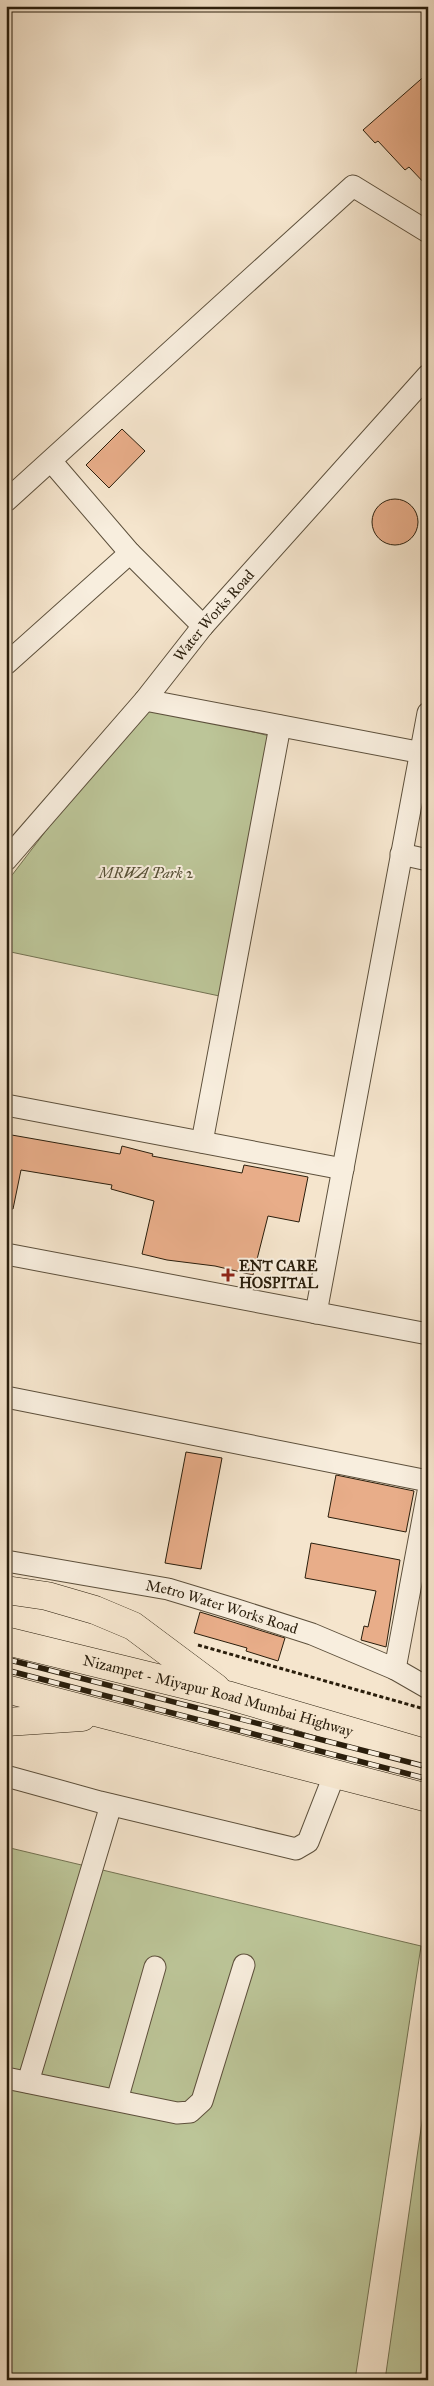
<svg xmlns="http://www.w3.org/2000/svg" width="434" height="2386" viewBox="0 0 434 2386" font-family="'IM FELL Great Primer',serif">
<style>
.green{fill:#bcc598;stroke:#737252}
.building{fill:#e8ad89;stroke:#2a1e0c}
.lines{fill:none;stroke-linecap:round;stroke-linejoin:round}
.minor-casing{stroke:#5d503c;stroke-width:23}
.highway-casing{stroke:#2a1e0c;stroke-width:29}
.path{stroke:#2a1e0c;stroke-width:3;stroke-dasharray:4 2.5;stroke-linecap:butt}
.minor{stroke:#f8eede;stroke-width:21}
.highway{stroke:#f5e5cd;stroke-width:28}
.rail-casing{stroke:#2a1e0c;stroke-width:5.5}
.rail{stroke:#f8eede;stroke-width:4;stroke-dasharray:11;stroke-linecap:butt}
.poi-dot{fill:#8f2418;stroke:#f8eede;stroke-width:2}
.labels{text-anchor:middle;dominant-baseline:central;stroke-width:4;stroke-linejoin:round;paint-order:stroke}
.street-label{font-size:15px;fill:#2a1e0c;stroke:#f8eede}
.park-label{font-size:15px;font-style:italic;fill:#565036;stroke:#f8eede}
.poi-label{font-size:15px;font-weight:bold;fill:#2a1e0c;stroke:#f8eede;text-anchor:start}
</style>
<rect width="100%" height="100%" fill="#f5e5cd"/>
<filter id="stains"><feTurbulence type="fractalNoise" baseFrequency=".004" numOctaves="4"/><feColorMatrix values="0 0 0 0 .2 0 0 0 0 .09 0 0 0 0 .02 0 0 0 .5 -.17"/></filter>
<radialGradient id="worn" r=".72"><stop offset=".6" stop-color="#630" stop-opacity="0"/><stop offset="1" stop-color="#630" stop-opacity=".3"/></radialGradient>
<g class="green">
<path d="M142,705L278,738L229,998L6,951V883Z"/>
<path d="M6,1847L421,1946L355,2380H6Z"/>
<path d="M428,2080V2380H385Z"/>
</g>
<g class="building">
<path d="M428,73V187L409,167L405,170L378,141L375,143L363,130Z"/>
<path d="M122,429L145,451L109,488L86,465Z"/>
<circle cx="395" cy="522" r="23"/>
<path d="M6,1134L120,1154L122,1146L153,1154L152,1156L242,1173L244,1165L308,1177L299,1222L268,1216L253,1275L215,1266L167,1260L142,1254L154,1201L111,1189L112,1185L21,1170L13,1209H6Z"/>
<path d="M186,1452L222,1458L201,1569L165,1563Z"/>
<path d="M336,1475L414,1491L406,1532L328,1517Z"/>
<path d="M311,1543L400,1560L386,1647L361,1640L364,1626L368,1627L376,1591L305,1578Z"/>
<path d="M200,1612L285,1638L278,1661L246,1651L247,1648L194,1633Z"/>
</g>
<g class="lines">
<g class="minor-casing">
<g id="minor">
<path d="M51,461L130,553L203,626"/>
<path d="M6,501L353,186L428,232"/>
<path d="M6,664L130,553"/>
<path d="M145,700L428,754"/>
<path d="M401,854L428,860"/>
<path id="s1" d="M6,860L145,700L203,626L428,375"/>
<path d="M6,1105L343,1169"/>
<path d="M202,1142L280,726"/>
<path d="M6,1254L428,1334"/>
<path d="M316,1313L428,713"/>
<path d="M6,1397L428,1481"/>
<path id="s2" d="M6,1561L168,1589L234,1609L312,1634L395,1669L428,1688"/>
<path d="M395,1669L428,1492"/>
<path d="M6,1776L100,1802L296,1849L308,1842L335,1773"/>
<path d="M6,2078L177,2113L190,2112L202,2101L244,1965"/>
<path d="M28,2082L111,1805"/>
<path d="M117,2100L155,1967"/>
</g>
</g>
<g class="highway-casing">
<g id="highway">
<path d="M6,1590L47,1596L95,1610L133,1626L216,1688"/>
<path id="s3" d="M6,1641L227,1695L428,1754"/>
<path d="M6,1689L428,1798"/>
<path d="M6,1722L82,1717"/>
</g>
</g>
<path class="path" d="M198,1645L428,1710"/>
<use href="#minor" class="minor"/>
<use href="#highway" class="highway"/>
<g class="rail-casing">
<g id="rail">
<path d="M6,1659L428,1767"/>
<path d="M6,1670L428,1779"/>
</g>
</g>
<use href="#rail" class="rail"/>
</g>
<path class="poi-dot" d="M225.5 1267.5h5v5h5v5h-5v5h-5v-5h-5v-5h5z"/>
<g class="labels">
<g class="street-label">
<text stroke="none"><textPath href="#s1" startOffset="321">Water Works Road</textPath></text>
<text stroke="none"><textPath href="#s2" startOffset="221">Metro Water Works Road</textPath></text>
<text stroke="none"><textPath href="#s3" startOffset="219">Nizampet - Miyapur Road Mumbai Highway</textPath></text>
</g>
<g class="park-label">
<text x="146" y="873">MRWA Park 2</text>
</g>
<g class="poi-label">
<text x="239" y="1266">ENT CARE<tspan x="239" dy="17">HOSPITAL</tspan></text>
</g>
</g>
<rect width="434" height="2386" fill="none" stroke="#f5e5cd" stroke-width="25"/>
<rect x="8" y="8" width="419" height="2371" fill="none" stroke="#2a1e0c" stroke-width="2.5"/>
<rect x="12" y="12" width="409" height="2361" fill="none" stroke="#2a1e0c"/>
<rect width="100%" height="100%" filter="url(#stains)"/>
<rect width="100%" height="100%" fill="url(#worn)"/>
</svg>
